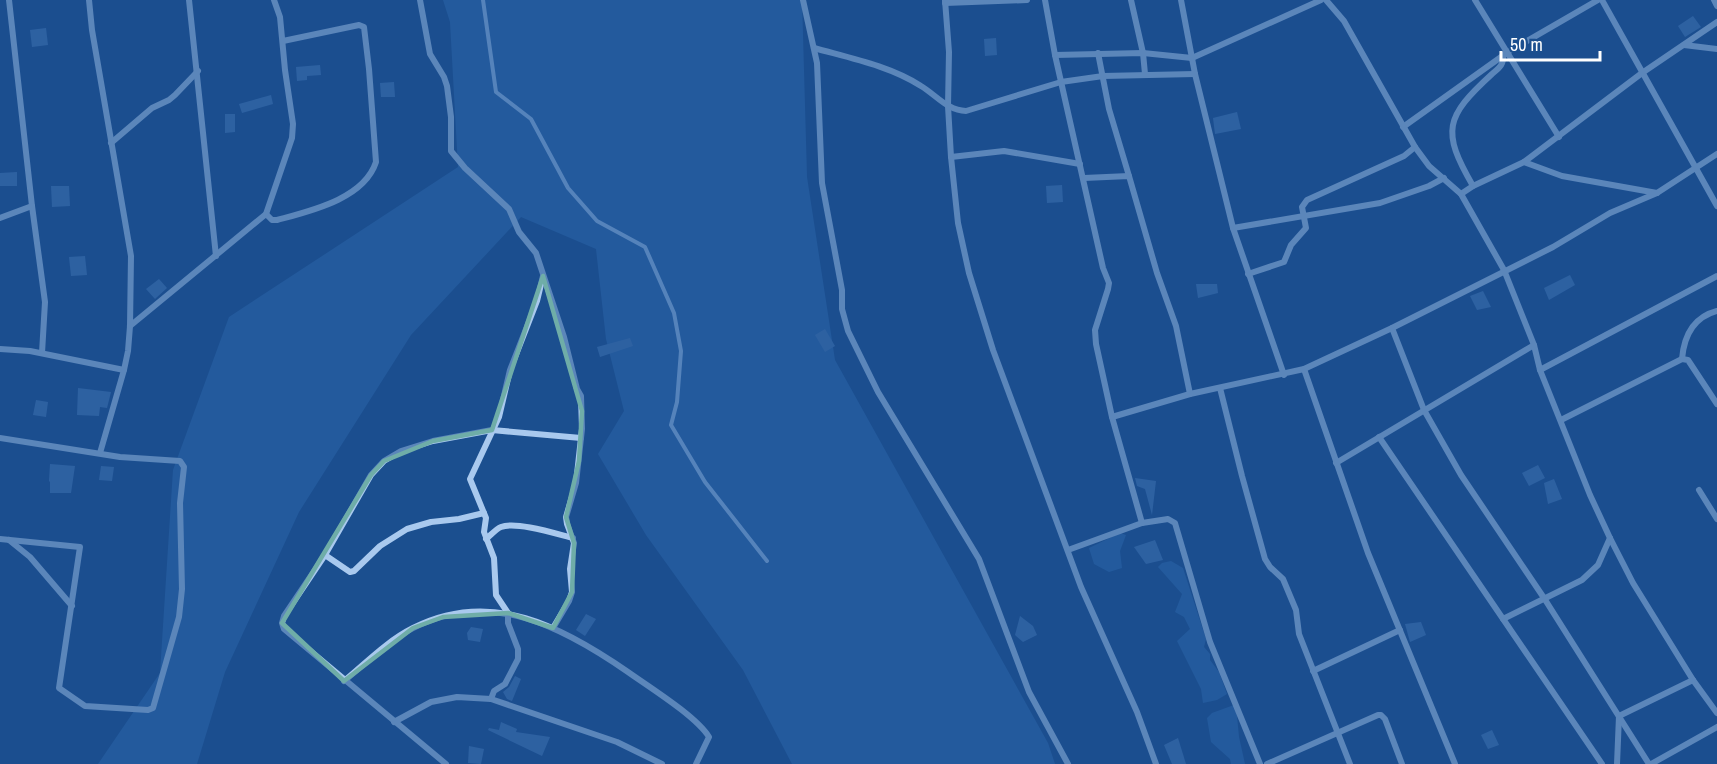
<svg xmlns="http://www.w3.org/2000/svg" width="1717" height="764" viewBox="0 0 1717 764" font-family="'Archivo Narrow',sans-serif">
<style>
.green{fill:#2e69ad}
.lines{fill:none;stroke-linecap:round;stroke-linejoin:round}
.stream{stroke:#9cc4f0;stroke-width:4}
.building{fill:#4478b7}
.street{stroke:#a9c9ee;stroke-width:6}
.marked{fill:none;stroke:#6fada8;stroke-width:4.5;stroke-linejoin:round}
</style>
<rect width="100%" height="100%" fill="#1b4f8f"/>
<g class="green">
<path d="M443,0H802L807,177L835,360L1048,743L1055,764H792L743,670L646,535L598,454L624,411L606,339L596,249L521,217L411,335L299,512L225,672L197,764H98L160,673L173,470L229,317L458,167L450,22Z"/>
<path d="M1120,533L1126,535L1120,551L1122,568L1109,572L1094,564L1089,548Z"/>
<path d="M1171,561L1183,568L1206,639L1204,647L1210,654V660L1219,672L1227,694L1217,700L1203,703L1201,689L1177,641L1190,629L1184,617L1175,612L1182,594L1158,567L1162,563Z"/>
<path d="M1234,705L1237,716L1239,737L1245,764H1231L1230,759L1211,742L1207,718L1212,713Z"/>
</g>
<g class="lines">
<path class="stream" d="M483,0L496,92L531,119L568,188L597,221L645,247L674,313L681,351L677,402L671,425L705,482L767,561"/>
</g>
<g class="building">
<path d="M1693,16L1701,27L1685,37L1678,26Z"/>
<path d="M46,28L48,45L32,47L30,30Z"/>
<path d="M996,38L997,55L985,56L984,39Z"/>
<path d="M320,65L321,75L307,76V80L297,81L296,67Z"/>
<path d="M394,82L395,97H381L380,83Z"/>
<path d="M271,95L273,104L242,113L239,104Z"/>
<path d="M1237,112L1241,129L1215,134L1213,118Z"/>
<path d="M225,114H235V132L225,133Z"/>
<path d="M17,172V186H0V173Z"/>
<path d="M1062,185L1063,202L1047,203L1046,186Z"/>
<path d="M51,186H69L70,206L52,207Z"/>
<path d="M85,256L87,275L71,276L69,257Z"/>
<path d="M1570,275L1575,285L1549,300L1544,288Z"/>
<path d="M159,279L167,288L155,299L146,289Z"/>
<path d="M1196,284H1217L1218,293L1198,298Z"/>
<path d="M1483,291L1491,307L1477,310L1470,296Z"/>
<path d="M825,329L835,346L825,352L815,335Z"/>
<path d="M630,338L633,346L600,357L597,347Z"/>
<path d="M78,388L111,392L107,408L100,407L99,416L77,415Z"/>
<path d="M36,400L48,402L46,417L33,415Z"/>
<path d="M50,464L75,466L71,493H50V482L49,481Z"/>
<path d="M1538,465L1545,478L1529,486L1522,473Z"/>
<path d="M101,466L114,467L112,481L99,480Z"/>
<path d="M1135,478L1156,481L1152,515L1145,489L1137,486Z"/>
<path d="M1554,479L1562,499L1548,504L1544,483Z"/>
<path d="M1155,540L1163,560L1146,564L1134,547Z"/>
<path d="M586,614L596,619L585,636L576,630Z"/>
<path d="M1020,616L1033,626L1037,635L1023,642L1015,635Z"/>
<path d="M1421,622L1426,635L1410,642L1405,624Z"/>
<path d="M471,627L483,629L480,642L468,640L467,633Z"/>
<path d="M515,676L521,679L512,701L507,699L503,692L509,687Z"/>
<path d="M501,722L517,729L516,732L550,737L542,756L488,730L489,728L499,730Z"/>
<path d="M1492,730L1499,745L1488,749L1481,735Z"/>
<path d="M1178,738L1186,764H1172L1164,745Z"/>
<path d="M469,746L484,749L481,764L468,763Z"/>
</g>
<g class="lines">
<g class="street">
<path d="M9,0L32,206L45,302L42,353"/>
<path d="M89,0L92,30L131,256L130,326L128,351L124,370L100,453"/>
<path d="M189,0L216,256"/>
<path d="M420,0L430,54L444,77L447,86L451,117V151L465,168L509,209L519,232L536,253L564,337L577,389L581,396L582,429L576,483L566,517L567,524L574,543L570,569L572,592L569,601L553,628"/>
<path d="M803,0L817,63L822,183L842,290V309L848,331L878,392L979,559L1029,692L1068,764"/>
<path d="M945,0L949,52L948,106L951,157L958,223L969,273L993,350L1081,587L1137,712L1156,764"/>
<path d="M1045,0L1055,55L1103,268L1109,283L1108,289L1095,330L1096,344L1112,417L1142,523"/>
<path d="M1131,0L1143,53L1145,74"/>
<path d="M1181,0L1195,74L1233,228L1284,375"/>
<path d="M1326,0L1344,21L1415,147L1429,166L1461,194L1504,270L1534,345L1540,370L1590,495L1610,538L1633,583L1693,680L1717,713"/>
<path d="M1475,0L1559,137"/>
<path d="M1602,0L1717,206"/>
<path d="M1714,0L1717,6"/>
<path d="M945,3L1027,0"/>
<path d="M1684,45L1717,49"/>
<path d="M814,48C850,58 890,66 921,86C936,95 948,111 966,111L1061,82L1103,76L1195,74"/>
<path d="M1098,53L1109,109L1129,176"/>
<path d="M1055,55L1143,53L1192,58L1321,0"/>
<path d="M1403,127L1508,52L1598,0"/>
<path d="M111,143L152,108L169,100L175,95L198,71"/>
<path d="M951,157L1004,151L1080,164"/>
<path d="M1524,162L1562,176L1657,193"/>
<path d="M1084,178L1129,176L1157,273L1176,326L1190,394"/>
<path d="M1473,186C1441,131 1445,117 1492,74C1499,68 1504,65 1503,55"/>
<path d="M1461,194L1473,186L1524,162L1642,73L1717,22"/>
<path d="M266,214L272,220H277C310,211 364,199 376,162L369,69L364,27L359,25L283,41"/>
<path d="M0,218L32,206"/>
<path d="M1233,228L1380,203L1429,186L1444,178"/>
<path d="M1248,274L1284,262L1291,245L1306,228L1302,207L1307,200L1404,156L1415,147"/>
<path d="M130,326L266,214L292,138L293,124L285,70L280,17L274,0"/>
<path d="M1392,328L1424,410L1461,475L1544,598L1649,764"/>
<path d="M0,349L30,351L124,370"/>
<path d="M1682,359C1684,336 1694,317 1717,311"/>
<path d="M1304,369L1368,553L1455,764"/>
<path d="M1540,370L1717,276"/>
<path d="M1220,388L1242,476L1265,559L1270,567L1283,579L1296,610L1299,634L1350,764"/>
<path d="M1112,417L1190,394L1304,369L1392,328L1553,247L1610,213L1657,193L1717,154"/>
<path d="M1561,420L1682,359L1688,360L1717,404"/>
<path d="M1379,437L1602,764"/>
<path d="M0,438L120,457L180,461L184,467L180,503L182,589L179,617L153,708L148,710L85,706L59,688L80,547L0,539"/>
<path d="M1336,463L1534,345"/>
<path d="M1699,490L1717,519"/>
<path d="M486,539C491,535 496,529 501,527C516,521 557,534 573,538"/>
<path d="M9,540L30,557L72,606"/>
<path d="M1068,550L1142,523L1168,519L1175,523L1210,642L1260,764"/>
<path d="M325,555L350,572L354,571L380,546L407,529L431,522L459,519L484,513"/>
<path d="M1503,619L1582,580L1598,565L1610,538"/>
<path d="M1313,671L1400,630"/>
<path d="M344,681C366,663 387,641 413,628C491,588 563,627 628,672C649,687 696,716 709,737L696,764"/>
<path d="M491,699L494,691L505,684L518,659V649L508,623V613L496,595L494,558L484,532L486,518L470,479L499,417L510,370L537,301L543,276"/>
<path d="M394,722L431,702L457,697L491,699L617,742L662,764"/>
<path d="M446,764L284,629L282,623L284,616L325,555L371,475L384,461L401,451L433,441L492,430L581,438"/>
<path d="M1267,764L1378,715H1381L1385,719L1402,764"/>
<path d="M1617,764L1619,716L1693,680"/>
<path d="M1651,764L1717,727"/>
</g>
</g>
<path d="M0 0H1717V764H0ZM543,276L582,411L579,461L566,517L574,543L572,592L553,628L508,613L443,617L413,628L344,681L282,623L371,475L384,461L433,441L492,430Z" fill="#1b4f8f" fill-opacity=".55" fill-rule="evenodd"/>
<path class="marked" d="M543,276L582,411L579,461L566,517L574,543L572,592L553,628L508,613L443,617L413,628L344,681L282,623L371,475L384,461L433,441L492,430Z"/>
<path d="M1501 51v9h99v-9" fill="none" stroke="#ffffff" stroke-width="3"/>
<text x="1510" y="51" font-size="18" fill="#ffffff" stroke="#1b4f8f" stroke-width="4.5" paint-order="stroke">50 m</text>
</svg>
